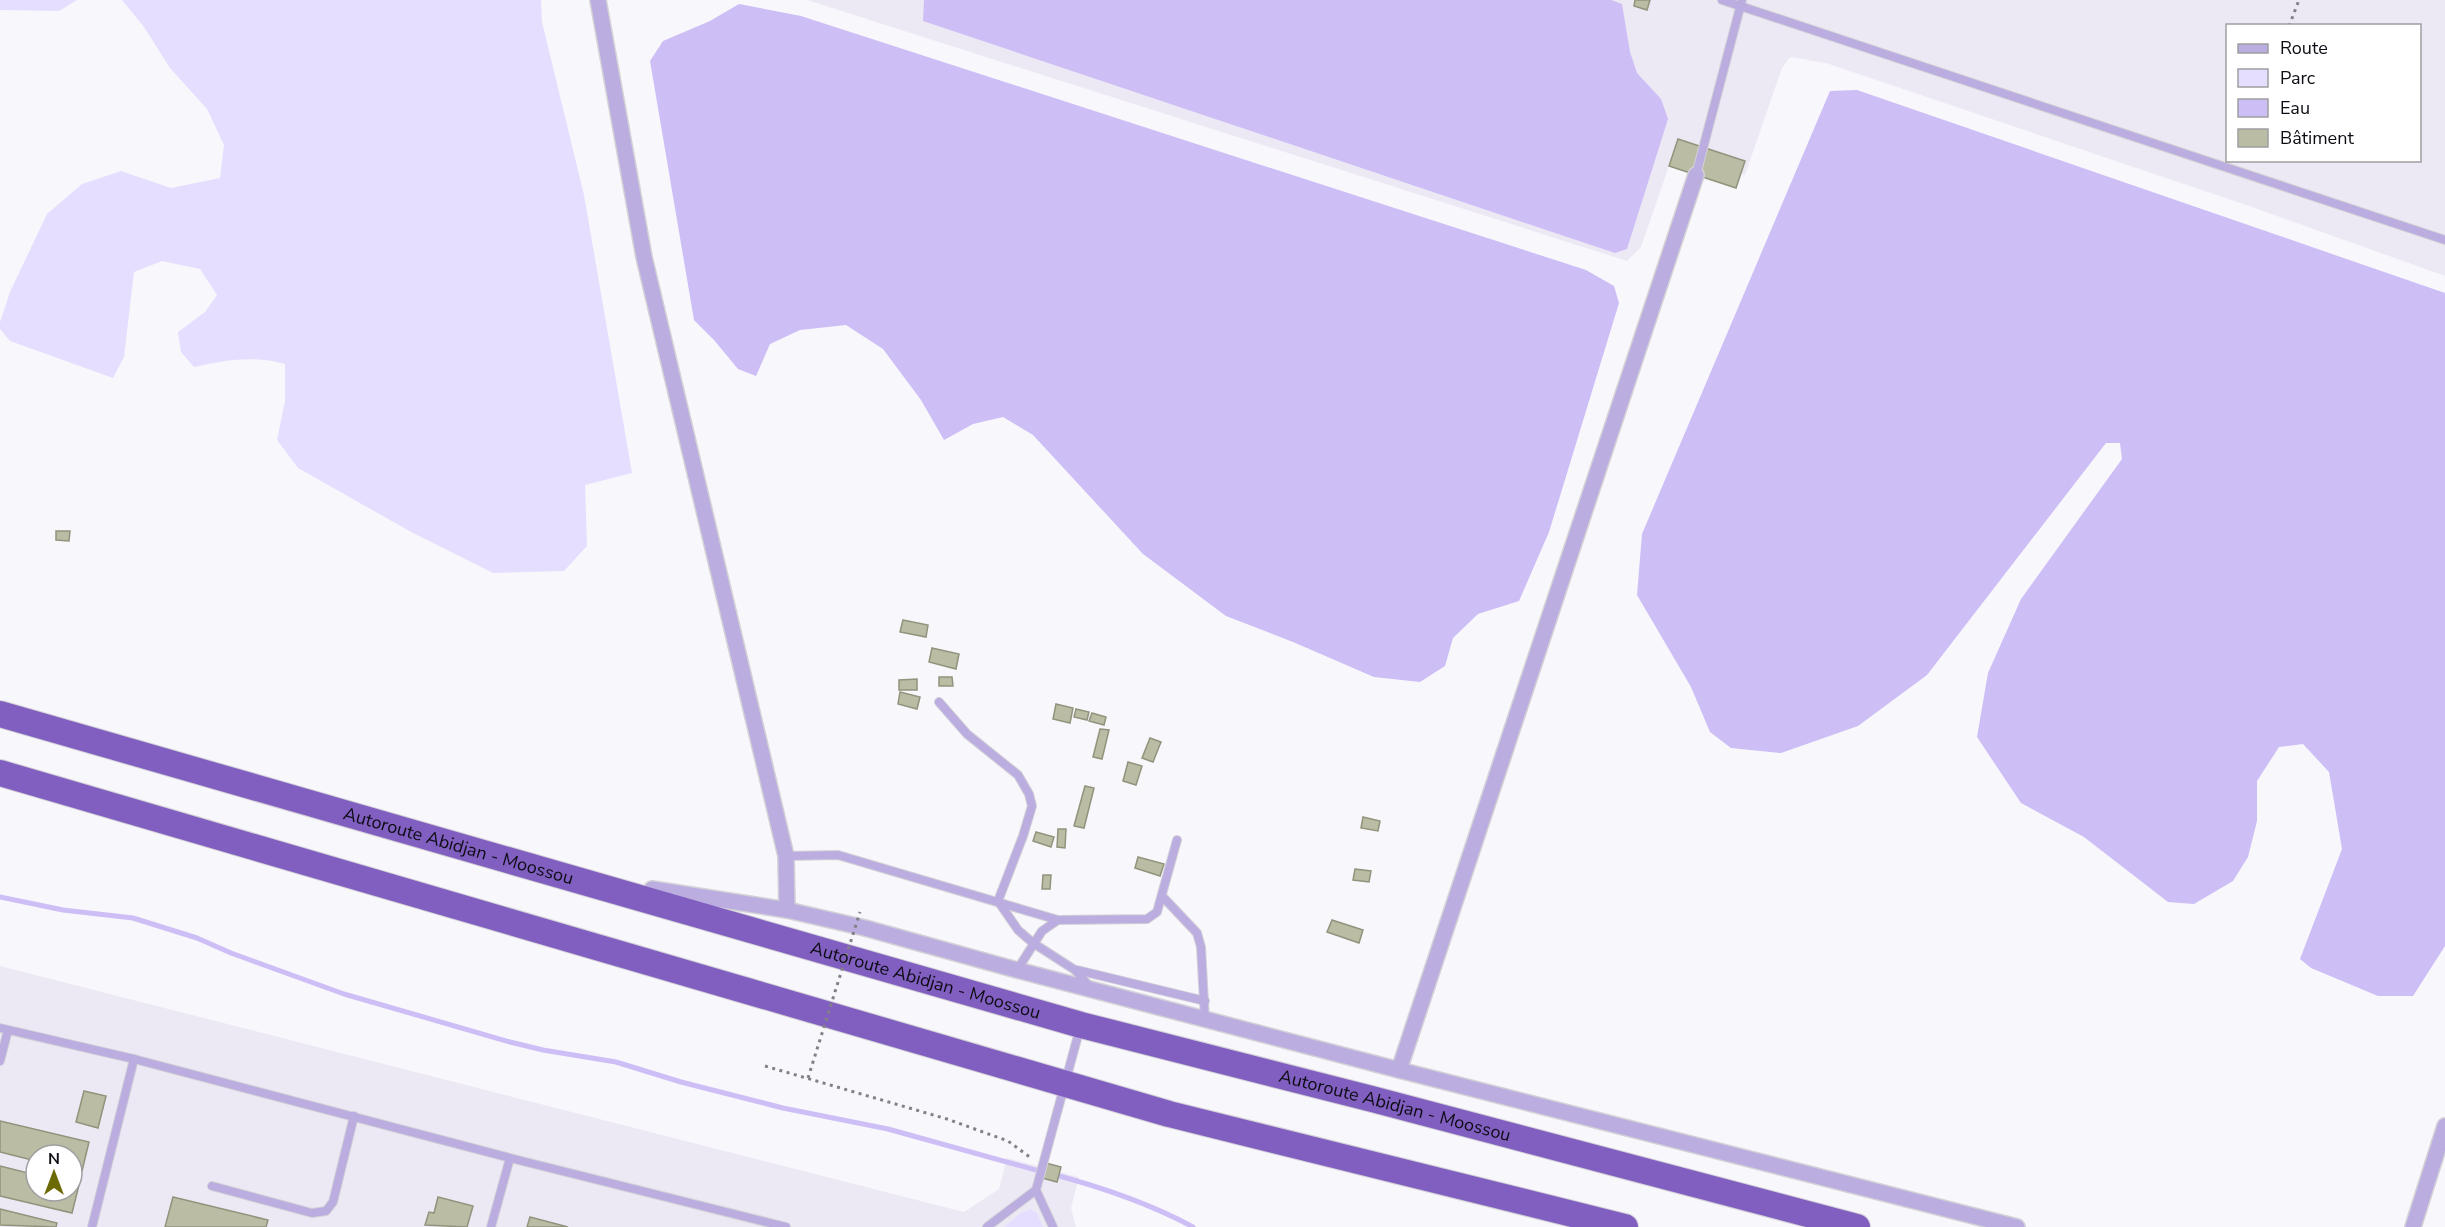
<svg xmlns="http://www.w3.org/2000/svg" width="2445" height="1227" viewBox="0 0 2445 1227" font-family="'Nunito Sans',sans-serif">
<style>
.built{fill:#ece9f5;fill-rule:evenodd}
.green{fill:#e6defe}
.water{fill:#cdbef6}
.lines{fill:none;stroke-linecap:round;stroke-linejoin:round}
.stream{stroke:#cdbef6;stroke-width:5}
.building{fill:#bbbca4;stroke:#92937c;stroke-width:1.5}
.service-casing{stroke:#d3d1d7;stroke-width:10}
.minor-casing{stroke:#d3d1d7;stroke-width:18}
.trunk-casing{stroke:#d3d1d7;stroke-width:28}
.path{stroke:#828187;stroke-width:3;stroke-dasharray:3 4.5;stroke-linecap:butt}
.service{stroke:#bbaddf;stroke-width:8}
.minor{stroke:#bbaddf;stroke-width:15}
.trunk{stroke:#805fc0;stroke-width:26}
.path-bridge{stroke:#828187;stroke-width:3;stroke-dasharray:3 4.5;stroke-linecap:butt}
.labels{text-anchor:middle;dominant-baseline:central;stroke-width:4.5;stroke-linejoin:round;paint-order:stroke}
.street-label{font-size:18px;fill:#0e0c14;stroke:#fff}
</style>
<rect width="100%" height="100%" fill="#f8f7fc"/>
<g class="built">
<path d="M807,0H2445V276L2249,206L1826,63L1790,57L1782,68L1745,175L1741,174L1736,188L1669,166L1641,247L1627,261ZM2228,26H2420V160H2228Z"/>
<path d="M0,966L964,1212L999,1189L1007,1158L1079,1177L1071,1208L1076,1227H0ZM36,1155H72V1191H36Z"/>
</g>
<g class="green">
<path d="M0,0H77L59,11L0,10Z"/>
<path d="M122,0H541L542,22L584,195L632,473L585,485L587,546L564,571L493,573L413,533L298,468L277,440L285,401V364C254,355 225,360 194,367L181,352L178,332L205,312L217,295L200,269L162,261L134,272L124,357L113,378L10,341L0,329V322L10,292L47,214L82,184L121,171L171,188L220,178L224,145L207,109L170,68L144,27Z"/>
<path d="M1031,1209L1037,1213L1043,1227H1004L1021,1213Z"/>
</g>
<g class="water">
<path d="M924,0H1611L1622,4L1630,52L1637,73L1661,99L1668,119L1627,249L1615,253L923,21Z"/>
<path d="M739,4L801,16L1586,270L1614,286L1619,303L1549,532L1519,601L1478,614L1453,638L1445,666L1420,682L1374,677L1293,642L1226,616L1143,554L1033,435L1003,417L973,424L944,440L921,400L883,349L846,325L800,330L770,344L756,376L738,369L714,340L694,320L650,61L663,41L710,21Z"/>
<path d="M1857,90L2445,293V946L2413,996H2378L2311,968L2300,959L2342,849L2329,772L2303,744L2279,747L2257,781V821L2248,857L2233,881L2194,904L2168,902L2084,837L2021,803L1977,737L1988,673L2021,599L2122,459L2120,443H2106L1927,675L1858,726L1781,753L1731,748L1710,732L1691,687L1637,595L1642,534L1830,91Z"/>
</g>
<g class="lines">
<g class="stream">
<path d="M0,897L63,910L133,918L197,938L231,953L344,994L510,1042L543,1050L616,1062L681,1082L783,1108L888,1129L1043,1172"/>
<path d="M1052,1174C1101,1187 1149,1203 1193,1227"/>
</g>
</g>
<g class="building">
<path d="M1635,0H1650L1647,10L1634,6Z"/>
<path d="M1678,139L1745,161L1736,188L1669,166Z"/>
<path d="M56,531H70L69,541L56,540Z"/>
<path d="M903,620L928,625L926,637L900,632Z"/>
<path d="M932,648L959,654L956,669L929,662Z"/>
<path d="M939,677H952L953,686H939Z"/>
<path d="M917,679V690H899V680Z"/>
<path d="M900,692L920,697L917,709L898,704Z"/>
<path d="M1056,704L1073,708L1070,723L1053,719Z"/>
<path d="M1076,709L1089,712L1087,720L1074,717Z"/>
<path d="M1092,713L1106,717L1104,725L1089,721Z"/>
<path d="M1100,729L1109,730L1102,759L1093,757Z"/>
<path d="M1150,738L1161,742L1153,762L1142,758Z"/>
<path d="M1128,762L1142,766L1136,785L1123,781Z"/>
<path d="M1085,786L1094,788L1084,828L1074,826Z"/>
<path d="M1363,817L1380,821L1378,831L1361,828Z"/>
<path d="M1058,829H1066L1065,848L1057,847Z"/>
<path d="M1036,832L1054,837L1051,847L1033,841Z"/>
<path d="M1138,857L1164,864L1160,876L1135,868Z"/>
<path d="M1355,869L1371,871L1369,882L1353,880Z"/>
<path d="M1043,875H1051L1050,889H1042Z"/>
<path d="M1332,920L1363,930L1359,943L1327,932Z"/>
<path d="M84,1091L106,1096L98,1128L76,1122Z"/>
<path d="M0,1121L89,1142L82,1171L72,1169V1155H36V1161L0,1152Z"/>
<path d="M1046,1163L1061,1167L1057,1182L1042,1178Z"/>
<path d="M0,1166L36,1175V1191H72V1183L79,1185L72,1213L0,1196Z"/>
<path d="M173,1197L268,1220L266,1227H165Z"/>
<path d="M438,1197L473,1206L467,1227L425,1225L429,1212L434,1213Z"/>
<path d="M0,1209L57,1223L56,1227L0,1225Z"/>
<path d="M530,1217L568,1227H527Z"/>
</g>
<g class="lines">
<g class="service-casing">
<g id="service">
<path d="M1722,0L2445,240"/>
<path d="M1696,175L1742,0"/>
<path d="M939,702L967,734L1018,775L1029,794L1032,806L1023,836L998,901L1018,930L1033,943L1075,970L1090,987"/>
<path d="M786,856L838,855L1058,920L1147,919L1157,912L1177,840"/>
<path d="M1162,896L1197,933L1201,947L1205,1020"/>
<path d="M1017,970L1042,931L1058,920"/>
<path d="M1077,970L1205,1001"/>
<path d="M0,1028L134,1059L510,1158L786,1227"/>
<path d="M0,1061L8,1030"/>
<path d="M212,1186L312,1213L326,1211L333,1202L354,1116"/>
<path d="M1036,1190L1053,1227"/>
<path d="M92,1227L134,1059"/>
<path d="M491,1227L510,1158"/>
<path d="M987,1227L1036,1190L1080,1028"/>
</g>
</g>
<g class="minor-casing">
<g id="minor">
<path d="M598,0L644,257L786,856L787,910"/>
<path d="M652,889L787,910L865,928L1017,970L1399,1070L2017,1227"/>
<path d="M1399,1070L1696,175"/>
<path d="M2413,1227L2445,1126"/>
</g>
</g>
<g class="trunk-casing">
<g id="trunk">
<path id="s1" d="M0,714L1081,1025L1372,1099L1857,1227"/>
<path d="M0,773L1169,1114L1625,1227"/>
</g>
</g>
<g class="path">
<path d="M2289,26L2299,0"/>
<path d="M765,1066L947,1119L1008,1141L1031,1158"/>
</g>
<use href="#service" class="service"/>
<use href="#minor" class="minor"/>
<use href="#trunk" class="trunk"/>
<path class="path-bridge" d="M808,1078L860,912"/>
</g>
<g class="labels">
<g class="street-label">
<text stroke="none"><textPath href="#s1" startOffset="477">Autoroute Abidjan - Moossou</textPath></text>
<text stroke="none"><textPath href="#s1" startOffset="963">Autoroute Abidjan - Moossou</textPath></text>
<text stroke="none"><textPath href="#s1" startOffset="1449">Autoroute Abidjan - Moossou</textPath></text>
</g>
</g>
<rect x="2226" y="24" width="195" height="138" fill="#ffffff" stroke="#9f9ea1" stroke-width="1.5"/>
<rect x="2238" y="44" width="30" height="9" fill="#bbaddf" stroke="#9f9ea1" stroke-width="1.5"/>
<text x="2280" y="54" font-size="18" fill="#0e0c14">Route</text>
<rect x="2238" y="69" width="30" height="18" fill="#e6defe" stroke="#9f9ea1" stroke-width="1.5"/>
<text x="2280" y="84" font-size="18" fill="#0e0c14">Parc</text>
<rect x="2238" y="99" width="30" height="18" fill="#cdbef6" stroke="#9f9ea1" stroke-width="1.5"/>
<text x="2280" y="114" font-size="18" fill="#0e0c14">Eau</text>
<rect x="2238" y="129" width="30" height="18" fill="#bbbca4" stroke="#9f9ea1" stroke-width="1.5"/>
<text x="2280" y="144" font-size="18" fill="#0e0c14">Bâtiment</text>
<g transform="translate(54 1173)"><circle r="28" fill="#ffffff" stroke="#9f9ea1" stroke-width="1.5"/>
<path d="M0-4.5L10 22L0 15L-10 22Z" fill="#6c6a05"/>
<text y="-9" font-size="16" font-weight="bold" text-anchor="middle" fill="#0e0c14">N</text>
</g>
</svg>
